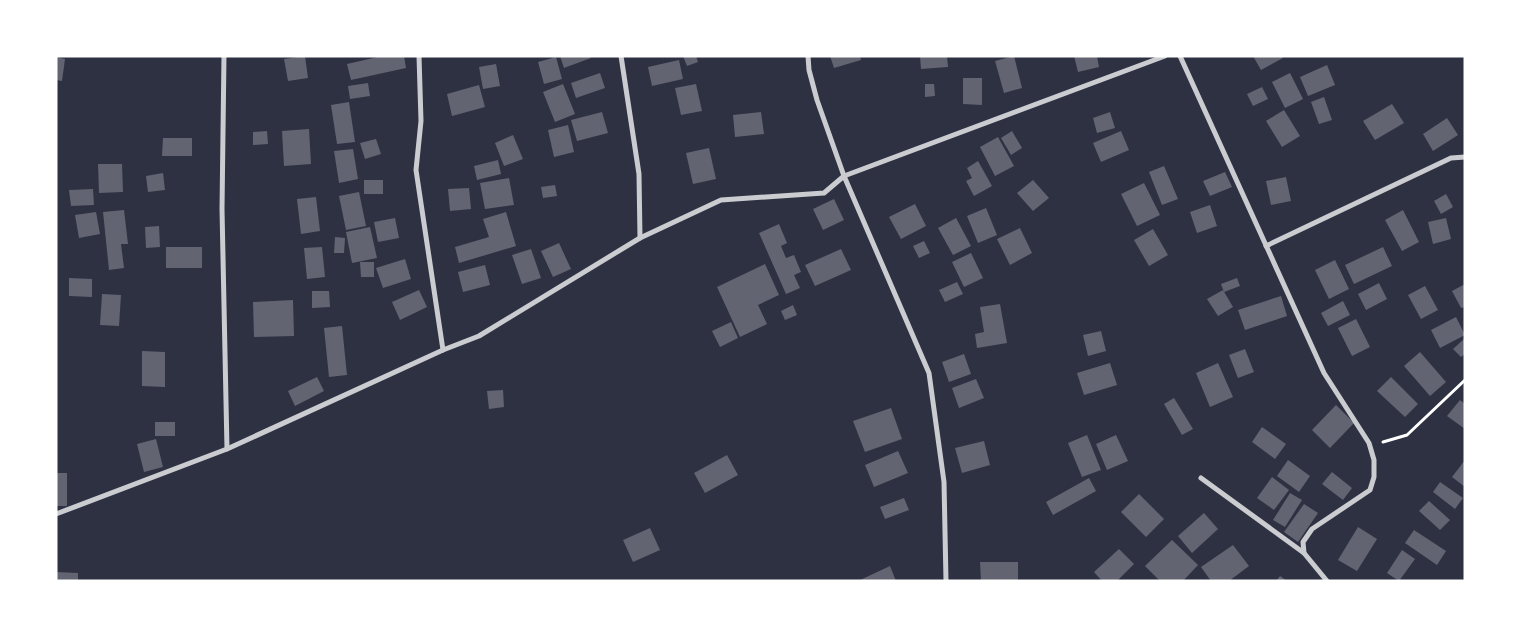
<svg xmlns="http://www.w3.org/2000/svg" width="1521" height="637" viewBox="0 0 1521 637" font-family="Rubik,sans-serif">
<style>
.building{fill:#626471}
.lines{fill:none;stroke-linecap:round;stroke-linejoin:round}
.path{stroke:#fff;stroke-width:3}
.minor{stroke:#caccd0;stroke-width:5}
</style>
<rect width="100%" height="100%" fill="#2d3142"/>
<g class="building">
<path d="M305,56L308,78L288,81L284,59Z"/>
<path d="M382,56H404L406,68L351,80L347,64Z"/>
<path d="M560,56H590L591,58L564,68Z"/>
<path d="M683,56H696L698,62L687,66Z"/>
<path d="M830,56H860L861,60L834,68Z"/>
<path d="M920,56H947L948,67L921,69Z"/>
<path d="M1014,56L1022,88L1004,93L995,61Z"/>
<path d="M1074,56H1097L1099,67L1078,72Z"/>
<path d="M1253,56H1282L1283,58L1261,70Z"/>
<path d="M56,57L65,59L62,81L56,80Z"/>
<path d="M556,57L562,79L544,84L538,62Z"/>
<path d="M679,60L683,79L652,86L648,67Z"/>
<path d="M496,64L500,86L483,89L479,67Z"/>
<path d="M1327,65L1335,85L1308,96L1300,77Z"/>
<path d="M600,73L605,88L576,98L571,83Z"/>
<path d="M1290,73L1303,99L1285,108L1272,82Z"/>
<path d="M963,78H982V105L963,104Z"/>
<path d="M368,83L370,96L350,99L348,86Z"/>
<path d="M563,84L575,114L555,122L543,92Z"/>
<path d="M696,84L702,111L681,115L675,88Z"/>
<path d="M925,84H934L935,96L925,97Z"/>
<path d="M479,85L485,107L452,116L447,94Z"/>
<path d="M1262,87L1268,99L1253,106L1247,94Z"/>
<path d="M1324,97L1332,120L1319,124L1311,102Z"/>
<path d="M349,102L355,142L337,144L331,105Z"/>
<path d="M1392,104L1404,123L1375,140L1363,121Z"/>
<path d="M1284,110L1300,136L1282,147L1266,121Z"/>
<path d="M602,112L608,133L577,141L571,120Z"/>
<path d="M761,112L764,134L735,137L733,115Z"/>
<path d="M1110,112L1115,128L1097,133L1093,118Z"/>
<path d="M1447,118L1458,135L1433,151L1423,134Z"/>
<path d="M568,125L574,152L554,157L548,130Z"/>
<path d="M309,129L311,164L284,166L282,131Z"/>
<path d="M267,131L268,144L253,145V132Z"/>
<path d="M1012,131L1022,148L1011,155L1001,138Z"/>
<path d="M1121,131L1129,150L1101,162L1093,143Z"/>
<path d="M513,135L523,159L504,166L495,143Z"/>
<path d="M998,137L1014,166L995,176L980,147Z"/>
<path d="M163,138H192V156H162Z"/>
<path d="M376,139L381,154L365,159L360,143Z"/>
<path d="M709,148L716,179L693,184L686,153Z"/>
<path d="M353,149L358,179L339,183L334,151Z"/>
<path d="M498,160L501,174L477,180L474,166Z"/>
<path d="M978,161L992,186L974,196L966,181L972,178L967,168Z"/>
<path d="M98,164H122L123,192L99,193Z"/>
<path d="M1164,166L1178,199L1162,205L1149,172Z"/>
<path d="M1225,172L1232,187L1210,196L1203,181Z"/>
<path d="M163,173L165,190L148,192L146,176Z"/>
<path d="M1286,177L1291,201L1271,205L1266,181Z"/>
<path d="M509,178L514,205L485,209L480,183Z"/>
<rect x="364" y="180" width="19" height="14"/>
<path d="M1033,180L1049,198L1033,211L1017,193Z"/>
<path d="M1144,183L1160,215L1137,226L1121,194Z"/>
<path d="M555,185L557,196L543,198L541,187Z"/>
<path d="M469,188L471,209L450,211L448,189Z"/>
<path d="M93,189L94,205L71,206L69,190Z"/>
<path d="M359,192L366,226L346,230L339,196Z"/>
<path d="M1446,194L1453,207L1441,214L1434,201Z"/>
<path d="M316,197L320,231L301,234L297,199Z"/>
<path d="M834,199L844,220L823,230L813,209Z"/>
<path d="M915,204L926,226L901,239L889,217Z"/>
<path d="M1210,205L1217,226L1197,233L1190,212Z"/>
<path d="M986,208L997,235L978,243L967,216Z"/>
<path d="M124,210L128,244H121L124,268L109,270L103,212Z"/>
<path d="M1403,210L1419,242L1402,251L1385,220Z"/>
<path d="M96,212L100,234L79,238L75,215Z"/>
<path d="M506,212L516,246L459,263L455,247L489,237L483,219Z"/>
<path d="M395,218L399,238L378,242L374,222Z"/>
<path d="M956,218L971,246L953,255L938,228Z"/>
<path d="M1446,218L1451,239L1433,244L1428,222Z"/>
<path d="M779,224L787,243L781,246L786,258L794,255L801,272L794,275L800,288L786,294L759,233Z"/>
<path d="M159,226L160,247L146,248L145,227Z"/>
<path d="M370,227L377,258L352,263L346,232Z"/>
<path d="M1020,228L1032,253L1010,265L997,239Z"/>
<path d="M1153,229L1168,255L1149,266L1134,240Z"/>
<path d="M335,237L345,238L344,253H334Z"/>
<path d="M924,241L930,253L919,258L913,246Z"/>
<path d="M559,243L571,269L553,277L541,251Z"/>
<rect x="166" y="247" width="36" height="21"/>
<path d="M322,247L325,277L307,279L304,248Z"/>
<path d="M1383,247L1392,266L1354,284L1345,265Z"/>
<path d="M531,249L541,278L522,284L512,255Z"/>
<path d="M841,249L851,270L815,286L805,265Z"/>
<path d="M971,253L983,278L964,287L952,262Z"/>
<path d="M405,259L411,279L383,288L376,268Z"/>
<path d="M1335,260L1349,289L1329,299L1315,270Z"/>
<path d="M360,262H374V277H361Z"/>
<path d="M765,264L779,295L758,305L767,324L740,337L717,287Z"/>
<path d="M485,265L490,285L463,292L458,272Z"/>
<path d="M69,278L92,279V297L69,296Z"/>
<path d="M1237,278L1240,286L1224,292L1221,284Z"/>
<path d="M957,282L963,294L945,302L939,290Z"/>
<path d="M1379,283L1387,299L1366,310L1358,294Z"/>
<path d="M1465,284V307L1461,308L1452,291Z"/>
<path d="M1425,286L1438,310L1421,319L1408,295Z"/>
<path d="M419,290L427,307L400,320L392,302Z"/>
<path d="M1223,290L1233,307L1218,316L1207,299Z"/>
<path d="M312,291H329L330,307L312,308Z"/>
<path d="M102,294L121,295L119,326L100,325Z"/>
<path d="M1281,296L1287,316L1245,330L1238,310Z"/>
<path d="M293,300L294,336L254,337L253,302Z"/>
<path d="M1343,301L1350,315L1328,326L1321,313Z"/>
<path d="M1000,304L1007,343L977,348L975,334L984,332L980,307Z"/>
<path d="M793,305L797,315L785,320L781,311Z"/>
<path d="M1456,317L1465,335L1440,348L1431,330Z"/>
<path d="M1356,319L1370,347L1352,356L1338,328Z"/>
<path d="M731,322L738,338L720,347L712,331Z"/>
<path d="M342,326L347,375L329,377L324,328Z"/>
<path d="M1101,331L1106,351L1088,356L1083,335Z"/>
<path d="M1465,338V354L1461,357L1453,349Z"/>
<path d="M1245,349L1254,372L1238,378L1229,355Z"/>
<path d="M142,351L165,352V387L142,386Z"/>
<path d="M1420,352L1446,382L1430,396L1404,366Z"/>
<path d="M964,354L971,374L949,382L942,362Z"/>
<path d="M1110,363L1117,385L1084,395L1077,373Z"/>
<path d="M1218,363L1233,397L1210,407L1196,373Z"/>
<path d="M317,377L324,391L295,406L288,391Z"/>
<path d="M1391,377L1418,404L1405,417L1377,391Z"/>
<path d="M976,379L984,398L959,408L952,388Z"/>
<path d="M503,390L504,407L489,409L487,391Z"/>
<path d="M1174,398L1193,429L1182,435L1164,404Z"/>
<path d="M1460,400L1465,404V429L1447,416Z"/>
<path d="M1336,405L1354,423L1330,448L1312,430Z"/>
<path d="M891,408L902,439L865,452L853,421Z"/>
<rect x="155" y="422" width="20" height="14"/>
<path d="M1262,427L1286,444L1275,459L1252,442Z"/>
<path d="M1087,435L1101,470L1082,477L1068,443Z"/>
<path d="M1116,435L1128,461L1107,470L1096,444Z"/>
<path d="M156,439L163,467L144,472L137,444Z"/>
<path d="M984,441L990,465L962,473L955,448Z"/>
<path d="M898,451L908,473L874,487L865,465Z"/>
<path d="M727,455L738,475L705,493L694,473Z"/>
<path d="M1288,460L1310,476L1299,492L1277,476Z"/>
<path d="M1465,460V487L1452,477Z"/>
<path d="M1332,472L1352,488L1343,500L1322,484Z"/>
<rect x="56" y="473" width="11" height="33"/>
<path d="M1272,477L1289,490L1274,510L1257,498Z"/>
<path d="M1089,478L1096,491L1053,515L1046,502Z"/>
<path d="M1440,482L1463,498L1455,509L1433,492Z"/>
<path d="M1290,493L1302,500L1285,527L1273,520Z"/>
<path d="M1139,494L1164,519L1146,537L1121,512Z"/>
<path d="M904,498L909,510L885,519L880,507Z"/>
<path d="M1429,501L1450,520L1440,530L1419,511Z"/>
<path d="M1304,504L1318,513L1298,542L1284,532Z"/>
<path d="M1204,513L1218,529L1192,553L1178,536Z"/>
<path d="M1358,527L1377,539L1357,571L1338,560Z"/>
<path d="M650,528L660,550L633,562L623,540Z"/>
<path d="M1414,530L1446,551L1437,565L1405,543Z"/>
<path d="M1172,540L1198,565L1183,581H1160L1145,566Z"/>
<path d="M1233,545L1249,566L1229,581H1211L1201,567Z"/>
<path d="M1119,549L1134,564L1117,581H1102L1094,572Z"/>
<path d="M1402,550L1415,559L1399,581L1387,573Z"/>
<path d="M980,562H1018V581H981Z"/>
<path d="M890,566L896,581H858Z"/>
<path d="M56,572L78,573V581H56Z"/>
<path d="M1280,576L1287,581H1276Z"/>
</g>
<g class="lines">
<path class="path" d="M1383,442L1407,435L1465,380"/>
<g class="minor">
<path d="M224,56L222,209L227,449"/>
<path d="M419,56L421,121L416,170L443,350"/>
<path d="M621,56L639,174L640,238"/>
<path d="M808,56L809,70L817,100L844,176L929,373L944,482L946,581"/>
<path d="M1180,56L1324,373L1369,443L1374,460V477L1370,490L1312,529L1303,542L1304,553L1327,581"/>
<path d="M1266,246L1451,158L1465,157"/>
<path d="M1201,478L1304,553"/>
<path d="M56,514L227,449L443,350L479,336L640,238L721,200L824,193L844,176L1165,56"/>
</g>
</g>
<rect width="1521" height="637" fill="none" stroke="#ffffff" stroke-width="115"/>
</svg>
